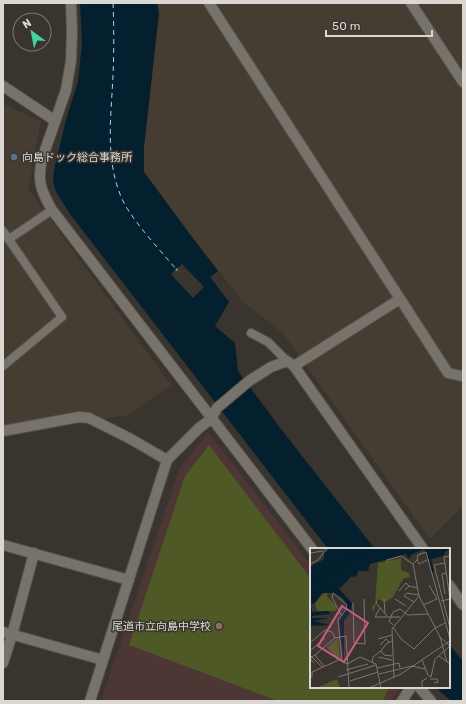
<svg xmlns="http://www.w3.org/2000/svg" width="466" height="704" viewBox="0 0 466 704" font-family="Rubik,'Noto Sans JP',sans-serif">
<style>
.built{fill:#453d31}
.education{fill:#4c3734}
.green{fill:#4f5925}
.water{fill:#041f2e}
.pier{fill:#39352e}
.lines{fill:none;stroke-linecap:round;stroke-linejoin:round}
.ferry{stroke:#99d8fe;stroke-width:1;stroke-dasharray:5 4;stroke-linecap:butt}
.lane-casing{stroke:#54514b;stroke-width:10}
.street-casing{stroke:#54514b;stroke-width:12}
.secondary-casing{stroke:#54514b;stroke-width:12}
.path{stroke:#8c8883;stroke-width:2.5;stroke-dasharray:2 2;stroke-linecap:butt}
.lane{stroke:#77736b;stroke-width:8}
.street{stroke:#77736b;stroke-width:10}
.secondary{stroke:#77736b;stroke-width:10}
.service-dot{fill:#5c6f8a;stroke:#39352e;stroke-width:1.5}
.education-dot{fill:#8d6e63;stroke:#39352e;stroke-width:1.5}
.labels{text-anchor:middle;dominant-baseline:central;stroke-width:3;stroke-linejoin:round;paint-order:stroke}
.poi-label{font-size:11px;fill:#dbd8d4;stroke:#39352e;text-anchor:start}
.inset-river{fill:none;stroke:#041f2e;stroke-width:2}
.inset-road{fill:none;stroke:#7a7670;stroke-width:1}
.view{fill:#cb5b85;fill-opacity:0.15;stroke:#cb5b85;stroke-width:2}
.inset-edge{fill:none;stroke:#dbd8d4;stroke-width:2}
</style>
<rect width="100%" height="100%" fill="#39352e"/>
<g class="built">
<path d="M157,3H463V506L430,539L283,333L243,302L189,233L144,172V147L159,13Z"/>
<path d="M3,104L41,121L28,189L171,385L126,416L3,426Z"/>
</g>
<path class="education" d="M208,432L311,565V687H401L391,701H101L179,470Z"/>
<path class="green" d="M209,445L311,579V687H389L383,701H278L129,645L185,476Z"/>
<g class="water">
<path d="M80,3H157L159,13L144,147V172L189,233L218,271L210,277L229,302L215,326L235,343L238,371L281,429L375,549H328L70,214L56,192L53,181L54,170L66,120L78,81L82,43Z"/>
<path d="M449,644L463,661V701H451L435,687H449Z"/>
</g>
<path class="pier" d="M182,264L204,287L193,298L171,274Z"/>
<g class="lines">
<path class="ferry" d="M113,3C114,27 114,52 113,76C111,119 104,165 125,205C139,228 159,249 176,269"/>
<g class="lane-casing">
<g id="lane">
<path d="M3,231L62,317L3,366"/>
<path d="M9,239L52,210"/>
<path d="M251,333L268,342L287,361"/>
</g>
</g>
<g class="street-casing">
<g id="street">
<path d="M3,86L54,120"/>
<path d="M42,159L66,90L71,61L72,32L71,3"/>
<path d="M3,431L79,417L89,418L129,438L167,460"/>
<path d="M3,545L129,580"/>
<path d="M3,632L103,660"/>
<path d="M3,663L12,635L34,553"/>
<path d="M90,701L167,460L199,428L211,419"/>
<path d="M402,701L411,687"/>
</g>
</g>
<g class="secondary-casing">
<g id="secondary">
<path d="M209,3L448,373L461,376L463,375"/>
<path d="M411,3L463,82"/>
<path d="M42,159C37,181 41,191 52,210L312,549"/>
<path d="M294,366L400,299"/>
<path d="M211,419L217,408L249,381L271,367L287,361L294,366L423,549"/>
<path d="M449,585L463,605"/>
<path d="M419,687L431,701"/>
</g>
</g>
<path class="path" d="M176,269L179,272"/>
<use href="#lane" class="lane"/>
<use href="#street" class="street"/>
<use href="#secondary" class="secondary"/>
</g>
<circle class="service-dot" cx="14" cy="157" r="4"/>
<circle class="education-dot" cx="219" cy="626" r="4"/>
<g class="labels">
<g class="poi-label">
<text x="22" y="157">向島ドック総合事務所</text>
<text x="211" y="626" text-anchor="end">尾道市立向島中学校</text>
</g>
</g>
<g transform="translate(310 548)">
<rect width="140" height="140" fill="#39352e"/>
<path d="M91,10V22L99,25L100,29L93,31L83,49L75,54L68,51L63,64L62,58L65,57L68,15ZM18,44L17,48L27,59L26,63H7L5,55L13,46ZM28,90L30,110L27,112L17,99ZM27,131L30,140H11L10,138Z" fill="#4f5925"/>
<path d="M21,0H140V2L136,3L133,8L122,11H118L114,1L101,7L99,11L96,6L60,16L58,23H48L47,28L41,29L29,41L42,55L40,65L34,73V115L29,73L37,56L33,50L24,45H12L5,55L1,56L2,64L18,63L20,66L2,68V70H19L4,73L19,77L0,78V19L14,11V5Z" fill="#041f2e"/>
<path class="inset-river" d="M120,11L123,24M20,22L60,0M0,32L22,38L38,54L39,60L32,73L33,79M0,34L63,0"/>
<path class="inset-road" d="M0,5L13,3M107,12L109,16L117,12M78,14L77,12L91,8L103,16L107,12L108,7L116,4L140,91M135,15L124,17L140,80M0,16L8,12L17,0M103,16L109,48L130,89L140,98M95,42L99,38L108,40M89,43L96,35L99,38M135,46L132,26L136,25M74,51L75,65M85,51L96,58M67,53L66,55L77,68M131,53L140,51L134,9L140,8M104,54L94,48L97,45L108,47M43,55L44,95L55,96L54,51M113,57L127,51L119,37M70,60L65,69H90M31,67L22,49L23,45L37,57L35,63L28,72L32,113L37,116M83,77L79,73L83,64L90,61L98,67L118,66M83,79L91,91L104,101L125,80L135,75M130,89L137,114M68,91L82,87M0,95L15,82L22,84L25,90M70,97L76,91L79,94M0,103L15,90M71,103L76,96L82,93M0,107L12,119M5,107L14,118M129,108L140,116M68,109L82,112M112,112L118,127L121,129L125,111L140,98M62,114L63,109L71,103L74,107L82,108M4,115L0,111L25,90L36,88L39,140M37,116L50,109L66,116L71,140M67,120L89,115L90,120M36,122L58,116M69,126L102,118L115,121M28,129L66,117M0,130L2,129V124L31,111M84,130L82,81L109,48M120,131H127L128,134L124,135M40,133L68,124M59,140L91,126L140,93M112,140V133L117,130"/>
<path class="view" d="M32,58L58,75L34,114L8,98Z"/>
<rect width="140" height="140" class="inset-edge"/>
</g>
<rect width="466" height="704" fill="none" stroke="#dbd8d4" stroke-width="8"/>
<g transform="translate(32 32) rotate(328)"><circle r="19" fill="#39352e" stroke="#7a7670"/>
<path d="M0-3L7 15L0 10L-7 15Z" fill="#43d4a0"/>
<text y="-6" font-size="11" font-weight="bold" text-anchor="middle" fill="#dbd8d4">N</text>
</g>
<path d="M326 30v6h106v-6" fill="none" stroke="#dbd8d4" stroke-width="2"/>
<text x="332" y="30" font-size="12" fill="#dbd8d4" stroke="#39352e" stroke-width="3" paint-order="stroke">50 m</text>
</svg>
